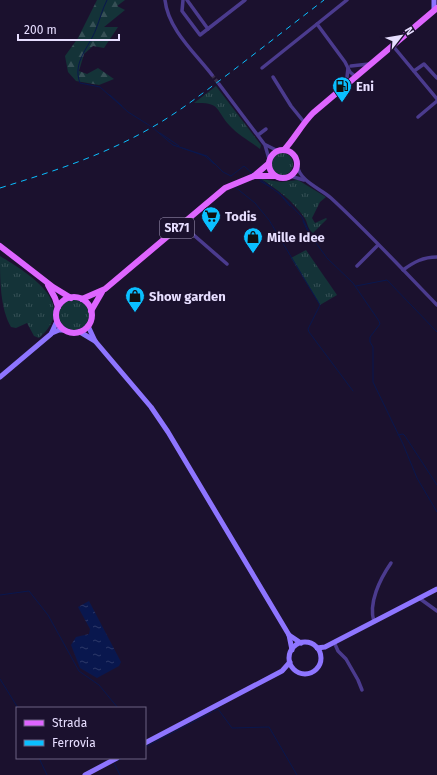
<svg xmlns="http://www.w3.org/2000/svg" width="437" height="775" viewBox="0 0 437 775" font-family="'Fira Sans',sans-serif">
<style>
.grass{fill:url(#grass-tufts)}
.forest{fill:url(#forest-firs)}
.water{fill:url(#water-ripples)}
.lines{fill:none;stroke-linecap:round;stroke-linejoin:round}
.stream{stroke:#09174e;stroke-width:1}
.street-tunnel{stroke:#3a304d;stroke-width:3.5;stroke-dasharray:3.5 2;stroke-linecap:butt}
.street{stroke:#4b3b8e;stroke-width:3.5}
.secondary{stroke:#8e75ff;stroke-width:5}
.primary{stroke:#de65ff;stroke-width:6}
.rail{stroke:#0abfff;stroke-width:1;stroke-dasharray:6 5;stroke-linecap:butt}
.labels{text-anchor:middle;dominant-baseline:central;stroke-width:3;stroke-linejoin:round;paint-order:stroke}
.shield{fill:#1b112e;stroke:#aaa0c0;stroke-width:1}
.shield-label{font-size:12px;font-weight:bold;fill:#e7deff}
.poi-label{font-size:13px;font-weight:bold;fill:#e7deff;stroke:#1b112e;text-anchor:start}
</style>
<defs>
<pattern id="grass-tufts" width="24" height="20" patternUnits="userSpaceOnUse"><rect width="24" height="20" fill="#143338"/><path d="M3 7l-1-3M5 7V3M7 7l1-3M15 17l-1-3M17 17v-4M19 17l1-3" fill="none" stroke="#365056"/></pattern>
<pattern id="forest-firs" width="22" height="20" patternUnits="userSpaceOnUse"><rect width="22" height="20" fill="#143338"/><path d="M5 1l3.5 6h-7zM16 11l3.5 6h-7z" fill="#365056"/></pattern>
<pattern id="water-ripples" width="26" height="14" patternUnits="userSpaceOnUse"><rect width="26" height="14" fill="#09174e"/><path d="M2 4q2-2 4 0t4 0M15 11q2-2 4 0t4 0" fill="none" stroke="#2d3869"/></pattern>
</defs>
<rect width="100%" height="100%" fill="#1b112e"/>
<g class="grass">
<path d="M216,86L261,145L260,149C250,141 238,135 230,126C215,110 222,102 194,103Z"/>
<circle cx="282" cy="164" r="11"/>
<path d="M261,179L281,182L298,180L326,197L320,202L312,218L315,223L326,218L327,219L313,233C307,229 308,222 304,217C293,201 277,189 261,179Z"/>
<path d="M306,250L337,295L320,305L291,258Z"/>
<path d="M0,256C28,273 80,304 39,338L34,336L27,323L16,328L11,327C0,308 0,279 0,256Z"/>
<circle cx="74" cy="315" r="15"/>
</g>
<path class="forest" d="M97,0H125L117,6L125,10L104,27H118L104,48L93,46L84,54L79,71L87,74L98,68L114,79L99,85L76,81L68,72L65,56L78,38Z"/>
<path class="water" d="M89,601L121,662L119,666L97,678L80,668L71,645L76,637L89,634L90,629L78,607Z"/>
<g class="lines">
<g class="stream">
<path d="M107,0C102,10 100,19 96,29C89,48 72,62 80,83L100,87L128,112L152,127L173,145L207,156L223,172L231,176"/>
<path d="M110,95L122,106"/>
<path d="M160,133L179,146"/>
<path d="M182,148L205,156L214,164"/>
<path d="M231,176L244,166L253,174"/>
<path d="M260,179L281,195L302,217L311,236L327,258L353,283L379,321L380,324L370,337V342L373,347V382L403,444L417,478L437,512"/>
<path d="M260,181L272,188"/>
<path d="M235,187L255,203L269,220L320,305L308,329L309,332L353,391"/>
<path d="M278,192L290,206"/>
<path d="M303,221L310,236"/>
<path d="M356,286L387,280L437,332"/>
<path d="M398,435L403,434L405,436L437,485"/>
<path d="M0,595L29,591L48,615L79,671L99,685L118,708"/>
<path d="M0,679L18,708"/>
<path d="M214,711L218,709L232,728L269,727L297,775"/>
<path d="M145,747L212,712"/>
<path d="M39,758L47,775"/>
<path d="M116,761L123,758"/>
<path d="M114,763L120,775"/>
</g>
<path class="street-tunnel" d="M212,75L219,84"/>
<g class="street">
<path d="M165,0C168,29 195,53 212,75"/>
<path d="M183,0L182,11L200,35L245,0"/>
<path d="M187,0L208,29"/>
<path d="M347,0L317,24L345,62L350,72L356,77"/>
<path d="M393,46L437,99"/>
<path d="M351,66L369,64"/>
<path d="M262,68L317,24"/>
<path d="M414,71L424,64L437,78"/>
<path d="M273,77L291,106L304,122"/>
<path d="M219,84L265,145L269,159"/>
<path d="M343,85L347,77L348,68"/>
<path d="M418,117L437,101"/>
<path d="M258,135L266,129"/>
<path d="M266,145L278,151"/>
<path d="M297,165C300,182 320,188 331,198C368,232 402,269 437,305"/>
<path d="M290,176L304,180"/>
<path d="M181,224L227,264"/>
<path d="M357,266L378,245"/>
<path d="M403,270C414,262 423,257 437,257"/>
<path d="M419,598L437,611"/>
<path d="M374,622C368,603 380,579 391,563"/>
<path d="M334,642L338,651L346,659L358,680L362,690"/>
</g>
<g class="secondary">
<path d="M434,10V0"/>
<path d="M88,326L95,341L151,407L168,432L289,635L292,650"/>
<path d="M80,332L95,341"/>
<path d="M52,333L59,330H65"/>
<path d="M0,377L51,334L57,321"/>
<path d="M289,635L301,643"/>
<circle cx="305" cy="658" r="16"/>
<path d="M317,648L325,647L437,589"/>
<path d="M145,743L282,671L290,662"/>
<path d="M85,775L117,758"/>
</g>
<g class="primary">
<circle cx="283" cy="164" r="14"/>
<path d="M284,150C295,138 302,124 313,113L437,8"/>
<path d="M254,176L268,164"/>
<path d="M0,246L53,287L71,298"/>
<path d="M48,285L55,298L58,307"/>
<circle cx="74" cy="315" r="18"/>
<path d="M82,299L105,289L225,188L254,176H275"/>
<path d="M91,311L102,292"/>
</g>
<path class="rail" d="M0,188C51,172 102,156 149,129C178,113 204,92 231,72C262,48 293,24 324,0"/>
</g>
<defs>
<g id="fuel-pin" transform="scale(1)"><path d="M0 17L-7.5 6A9.5 9.5 0 1 1 7.5 6Z" fill="#0abfff" stroke="#1b112e"/><path d="M-5.5-6h7V0h2V4h1.3V-2.5L3-4.5l.8-.8L6-3V5H2.5V1h-1V6h-7ZM-4.2-4.7v3.2H.2V-4.7Z" fill="#111"/></g>
<g id="supermarket-pin" transform="scale(1)"><path d="M0 17L-7.5 6A9.5 9.5 0 1 1 7.5 6Z" fill="#0abfff" stroke="#1b112e"/><path d="M-6-5.5h2.5l.6 2H6L4.5 2H-2.5L-4.4-4H-6ZM-1.5 3.2a1.3 1.3 0 1 0 .1 0ZM3 3.2a1.3 1.3 0 1 0 .1 0Z" fill="#111"/></g>
<g id="shop-pin" transform="scale(1)"><path d="M0 17L-7.5 6A9.5 9.5 0 1 1 7.5 6Z" fill="#0abfff" stroke="#1b112e"/><path d="M-5-2.5h2.3a2.7 3.5 0 0 1 5.4 0H5L5.5 6h-11ZM-1.5-2.5h3a1.5 2.3 0 0 0-3 0Z" fill="#111"/></g>
</defs>
<g fill-rule="evenodd">
<use href="#fuel-pin" x="342" y="86"/>
<use href="#supermarket-pin" x="211" y="216"/>
<use href="#shop-pin" x="253" y="237"/>
<use href="#shop-pin" x="135" y="296"/>
</g>
<g class="labels">
<rect class="shield" x="160" y="218" width="34" height="20" rx="3"/>
<g class="shield-label">
<text x="177" y="228">SR71</text>
</g>
<g class="poi-label">
<text x="356" y="86">Eni</text>
<text x="225" y="216">Todis</text>
<text x="267" y="237">Mille Idee</text>
<text x="149" y="296">Show garden</text>
</g>
</g>
<rect x="16" y="707" width="130" height="52" fill="#1b112e" stroke="#6d6382"/>
<rect x="24" y="720" width="20" height="6" fill="#de65ff" stroke="#6d6382"/>
<text x="52" y="727" font-size="12" fill="#e7deff">Strada</text>
<rect x="24" y="740" width="20" height="6" fill="#0abfff" stroke="#6d6382"/>
<text x="52" y="747" font-size="12" fill="#e7deff">Ferrovia</text>
<g transform="translate(401 36) rotate(59)" stroke="#1b112e" stroke-width="3" paint-order="stroke">
<path d="M0-3L7 15L0 10L-7 15Z" fill="#e7deff"/>
<text y="-6" font-size="11" font-weight="bold" text-anchor="middle" fill="#e7deff">N</text>
</g>
<path d="M18 34v6h101v-6" fill="none" stroke="#e7deff" stroke-width="2"/>
<text x="24" y="34" font-size="12" fill="#e7deff" stroke="#1b112e" stroke-width="3" paint-order="stroke">200 m</text>
</svg>
